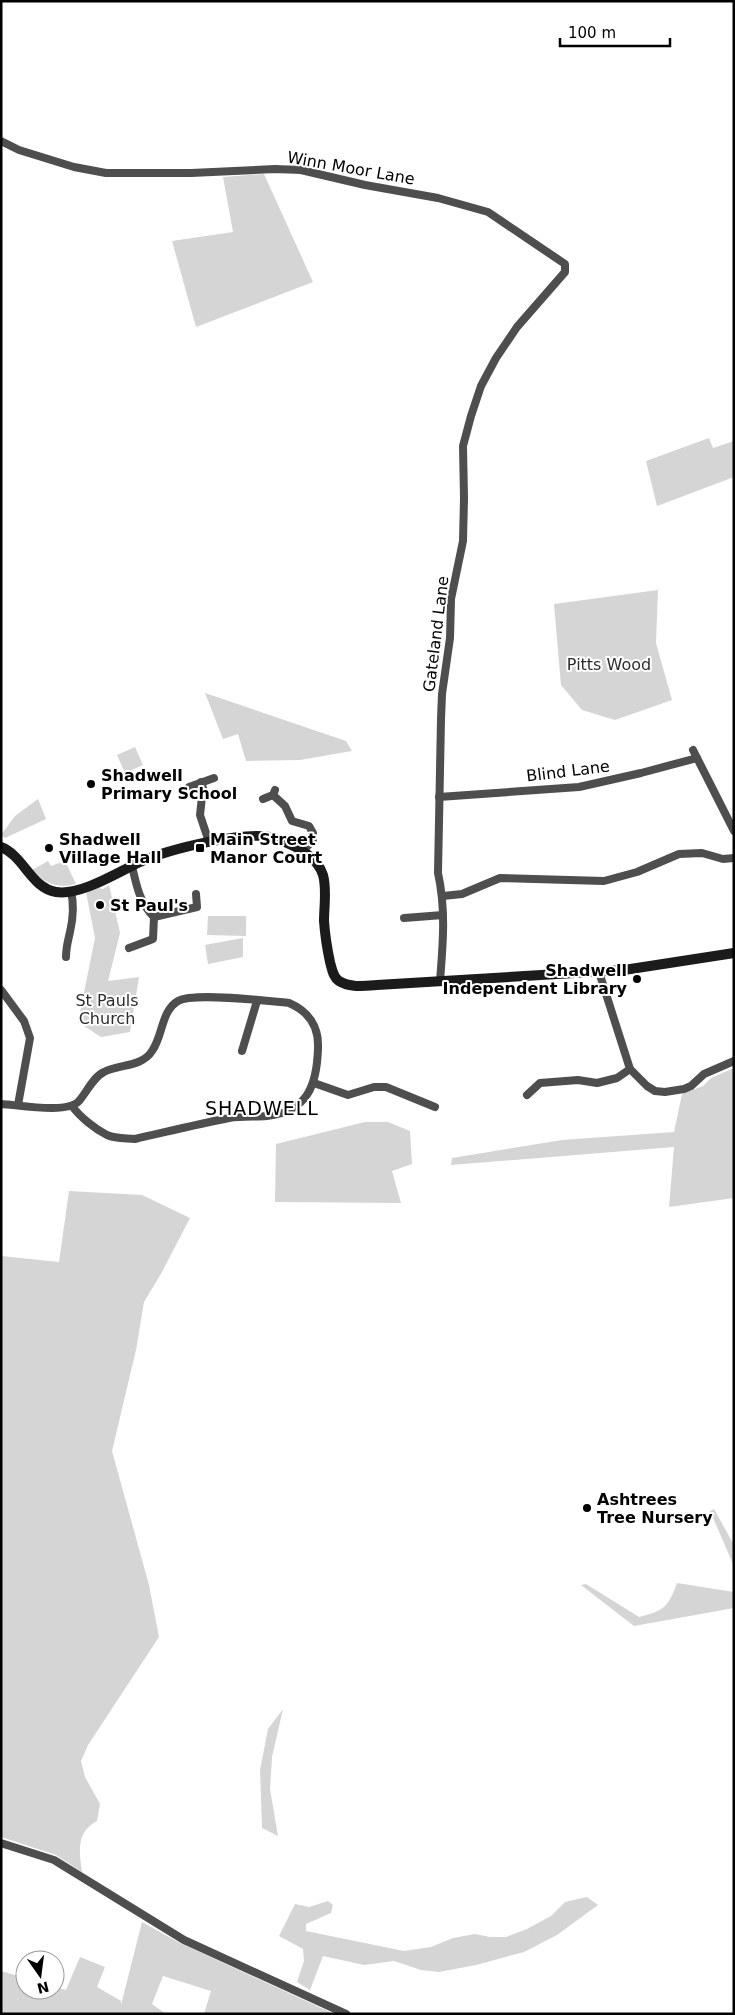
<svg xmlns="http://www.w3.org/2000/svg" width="735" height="2015" viewBox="0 0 735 2015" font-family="'DejaVu Sans',sans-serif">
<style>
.green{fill:#d5d5d5}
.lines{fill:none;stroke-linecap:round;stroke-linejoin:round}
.street{stroke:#4e4e4e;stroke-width:8}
.secondary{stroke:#1b1b1b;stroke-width:10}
.poi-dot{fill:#000;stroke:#fff;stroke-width:2}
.labels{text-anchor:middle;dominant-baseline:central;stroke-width:4;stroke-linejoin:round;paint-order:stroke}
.street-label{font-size:16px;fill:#000;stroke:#fff}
.park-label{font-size:16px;fill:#2c2c2c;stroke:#fff}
.poi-label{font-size:16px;font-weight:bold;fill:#000;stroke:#fff;text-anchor:start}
.quarter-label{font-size:19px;letter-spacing:1px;fill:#000;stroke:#fff}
</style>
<rect width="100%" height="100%" fill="#fff"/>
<g class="green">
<path d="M264,174L313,282L196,327L172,241L233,232L223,177Z"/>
<path d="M709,438L713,448L734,441V477L657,506L646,461Z"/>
<path d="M658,590L656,643L672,700L615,720L582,710L561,685L554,604Z"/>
<path d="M205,693L346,741L352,751L300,760L246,761L238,734L223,739Z"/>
<path d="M135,747L143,765L125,773L117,755Z"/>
<path d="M38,799L46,819L5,838L1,835L15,816Z"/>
<path d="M48,861L51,866L65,861L76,884C57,889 44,883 32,870Z"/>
<path d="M109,885L120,933L108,981L139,977L130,1032L101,1037L78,1022L95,938L86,892L99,888L103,889Z"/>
<path d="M208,916H246V936L207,935Z"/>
<path d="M243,938V957L208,964L205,945Z"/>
<path d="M734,1068V1198L669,1207L674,1147L451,1165L452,1158L562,1140L674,1132L682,1094L703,1086L711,1078Z"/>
<path d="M365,1122H388L410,1131L412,1164L392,1171L401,1203L275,1202L276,1144Z"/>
<path d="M69,1191L142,1195L190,1218L162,1272L144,1302L136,1350L112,1451L149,1585L159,1637L88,1745L81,1761L85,1777L100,1804L97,1821C76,1832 79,1851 82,1872L56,1855L1,1837V1256L59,1262Z"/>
<path d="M714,1509L734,1545V1566L710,1511Z"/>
<path d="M677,1583L734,1592V1608L634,1626L581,1585L586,1584L639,1617C663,1611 668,1608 677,1583Z"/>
<path d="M283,1709L272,1757L270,1789L278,1836L262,1828L260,1770L268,1729Z"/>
<path d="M587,1897L598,1905L557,1935L524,1952L476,1965L439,1972L421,1970L394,1961L364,1965L323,1956L310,1990L297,1982L304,1961L303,1949L279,1936L295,1904L309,1907L328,1901L333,1905L331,1913L306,1924V1931L404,1951L431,1947L453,1938L475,1934L490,1937H506L527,1929L551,1916L565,1902Z"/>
<path d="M142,1922L180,1943L330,2012L329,2014H204L211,1991L163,1976L152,2004L166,2014H1V1971L25,1978V1990H55V1987L66,1990L80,1957L105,1967L97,1987L121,2001V2005Z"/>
</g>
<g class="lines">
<g class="street">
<path d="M1,141L19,150L74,167L106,173H191L275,169L301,170L365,185L438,198L488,212L565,264V272L517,327L496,358L481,386L471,416L463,446L464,498L463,541L451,599L450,638L442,694L441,719L438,873C446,909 443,944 440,981"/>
<path d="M693,750L734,831"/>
<path d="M201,782L203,788L200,815L209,842"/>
<path d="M189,787L214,778"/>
<path d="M273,795L285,806L292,821L309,826L313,833V840L303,851"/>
<path d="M439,797L579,787L641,773L697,758"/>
<path d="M263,799L273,795L275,790"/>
<path d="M443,896L462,894L500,878L604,881L637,872L679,854L702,853L723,859L734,858"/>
<path d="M154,917L197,907L196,894"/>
<path d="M404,918L443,915"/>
<path d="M129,948L153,939L154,917C140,904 136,884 132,866"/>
<path d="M66,957C66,947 68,941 70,932C73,919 74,904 71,891"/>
<path d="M599,972L630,1069L647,1086L655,1091L665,1092L684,1089L691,1086L704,1074L734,1061"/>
<path d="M1,990L24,1021L30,1038L18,1105"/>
<path d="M242,1051L257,1001"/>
<path d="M314,1083L348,1095L374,1087H386L435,1107"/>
<path d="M527,1095L540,1083L578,1080L597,1083L617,1078L630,1069"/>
<path d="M1,1104C19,1105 68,1114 79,1101C87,1092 93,1077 104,1072C120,1064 142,1067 152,1051C163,1036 161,1011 178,1001C194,992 268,1001 289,1003C308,1011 319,1026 318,1048C317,1084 308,1112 267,1116C255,1117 242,1116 229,1118C198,1124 166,1132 135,1139C126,1138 116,1139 107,1135C95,1129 80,1117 72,1106"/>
<path d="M1,1843L54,1860L184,1940L346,2014"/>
</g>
<path class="secondary" d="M1,847C24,856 31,888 56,892C81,896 118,872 140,862C167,850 250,828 277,839C294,845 317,856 323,875C327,889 324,907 324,921C325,935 327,948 330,962C332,969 333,977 339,981C350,988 365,986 377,985L624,970L734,953"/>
</g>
<g class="poi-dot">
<circle cx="91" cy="784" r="5"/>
<circle cx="49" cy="848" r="5"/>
<rect x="195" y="843" width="10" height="10" rx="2.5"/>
<circle cx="100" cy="905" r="5"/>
<circle cx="637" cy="979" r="5"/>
<circle cx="587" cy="1508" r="5"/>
</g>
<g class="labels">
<g class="street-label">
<text transform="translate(351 168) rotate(10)">Winn Moor Lane</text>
<text transform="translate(436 634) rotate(-83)">Gateland Lane</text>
<text transform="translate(568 771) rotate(-7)">Blind Lane</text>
</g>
<g class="park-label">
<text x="609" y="664">Pitts Wood</text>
<text x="107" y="1000">St Pauls<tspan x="107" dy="18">Church</tspan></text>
</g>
<g class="poi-label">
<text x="101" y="775">Shadwell<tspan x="101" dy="18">Primary School</tspan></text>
<text x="59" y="839">Shadwell<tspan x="59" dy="18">Village Hall</tspan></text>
<text x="210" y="839">Main Street<tspan x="210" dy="18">Manor Court</tspan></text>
<text x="110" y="905">St Paul's</text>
<text x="627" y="970" text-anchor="end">Shadwell<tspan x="627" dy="18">Independent Library</tspan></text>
<text x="597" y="1499">Ashtrees<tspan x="597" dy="18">Tree Nursery</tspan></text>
</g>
<g class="quarter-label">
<text x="262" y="1108">SHADWELL</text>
</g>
</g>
<rect width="735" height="2015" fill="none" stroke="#000000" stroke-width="5"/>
<g transform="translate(40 1975) rotate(166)"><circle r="24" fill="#ffffff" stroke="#999999"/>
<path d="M0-4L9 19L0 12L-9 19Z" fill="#000000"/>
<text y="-8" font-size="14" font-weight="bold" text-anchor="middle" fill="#000000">N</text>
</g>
<path d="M560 38v8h110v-8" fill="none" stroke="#000000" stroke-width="2.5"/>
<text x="568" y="38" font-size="15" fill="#000000" stroke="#ffffff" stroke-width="4" paint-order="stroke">100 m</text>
</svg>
